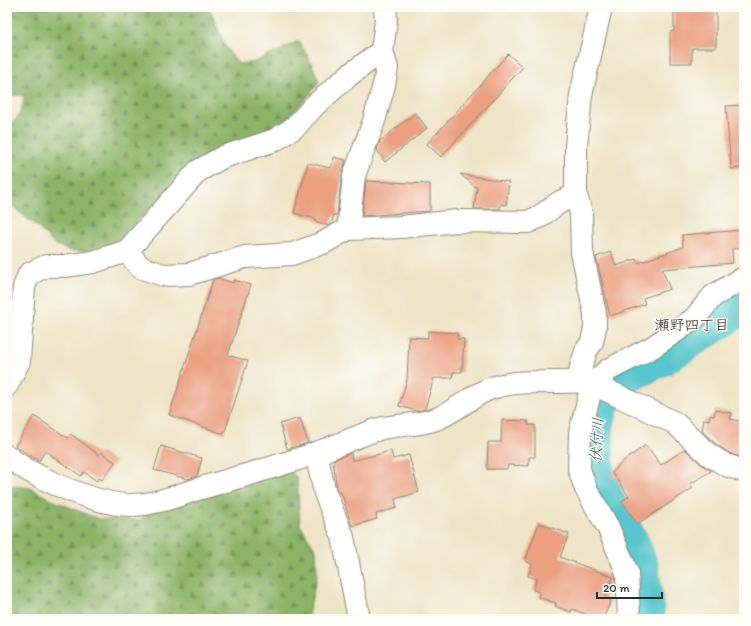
<svg xmlns="http://www.w3.org/2000/svg" width="751" height="626" viewBox="0 0 751 626" font-family="Itim,'Klee One',sans-serif">
<style>
.forest{fill:url(#forest-firs);stroke:#5c6f4a}
.lines{fill:none;stroke-linecap:round;stroke-linejoin:round}
.river{stroke:#59c6ce;stroke-width:39}
.building{fill:#eba082}
.minor-casing{stroke:#8c8878;stroke-width:24}
.minor{stroke:#fff;stroke-width:22}
.labels{text-anchor:middle;dominant-baseline:central;stroke-width:3;stroke-linejoin:round;paint-order:stroke}
.neighbourhood-label{font-size:15px;fill:#2b2b2b;stroke:#fdfcf7}
.water-label{font-size:15px;font-style:italic;fill:#3b6164;stroke:#fdfcf7}
</style>
<defs>
<pattern id="forest-firs" width="22" height="20" patternUnits="userSpaceOnUse"><rect width="22" height="20" fill="#8cb368"/><path d="M5 1l3.5 6h-7zM16 11l3.5 6h-7z" fill="#739256"/></pattern>
</defs>
<rect width="100%" height="100%" fill="#fdfcf7"/>
<filter id="ink" filterUnits="userSpaceOnUse"><feTurbulence type="fractalNoise" baseFrequency=".025" numOctaves="2"/><feDisplacementMap in="SourceGraphic" scale="8" xChannelSelector="R" yChannelSelector="G"/><feConvolveMatrix kernelMatrix="1 2 1 2 8 2 1 2 1" color-interpolation-filters="sRGB"/></filter>
<filter id="wash" filterUnits="userSpaceOnUse"><feTurbulence type="fractalNoise" baseFrequency=".012" numOctaves="4" result="noise"/><feDisplacementMap in="SourceGraphic" scale="16" xChannelSelector="R" yChannelSelector="G"/><feGaussianBlur stdDeviation="0.9" result="paint"/><feColorMatrix in="noise" values="0 0 0 0 0 0 0 0 0 0 0 0 0 0 0 0 0 1.4 0 .05"/><feComposite in="paint" operator="in"/></filter>
<g filter="url(#wash)">
<rect width="100%" height="100%" fill="#eee4c6"/>
<g class="forest">
<path d="M7,7H209L225,46L238,64L255,62L299,41L312,64L319,82L306,99L282,125L161,197L120,239L96,251H71L54,244L38,227L7,202V128C19,118 23,110 24,95L7,96Z"/>
<path d="M279,462L297,478L300,525L316,550L317,576L307,619H7V485L30,488L54,501L99,519L141,520L156,499Z"/>
</g>
<g class="lines">
<path class="river" d="M646,619L640,569L630,543L605,500L595,471L594,428L600,403L621,377L663,356L744,304"/>
</g>
<g id="blocks">
<g class="building">
<path d="M679,7H699V10H716V48H692V63H670V32L674,31V8Z"/>
<path d="M508,54L523,67L441,157L427,144Z"/>
<path d="M744,105V168L731,169L726,106Z"/>
<path d="M415,113L427,128L385,162L377,150L380,141Z"/>
<path d="M334,157L346,160L342,175L337,215H334L331,224L329,226L315,221L316,219L294,213L308,163L331,168Z"/>
<path d="M460,174L509,182L506,205L501,204L500,209H474L477,188Z"/>
<path d="M366,181L430,184V211L362,216Z"/>
<path d="M744,230V248L732,249L733,263L662,269L670,289L643,298L645,304L610,316L596,257L611,252L616,266L636,259L638,263L683,247L682,235Z"/>
<path d="M218,278L233,283L234,280L251,285L228,355L248,361L224,434L169,415L213,280Z"/>
<path d="M428,331L457,333V339H464L462,372H453L452,378H434L425,409L416,411L399,406L407,380L409,337L428,338Z"/>
<path d="M715,410L732,413L730,419L744,422V458L731,454L717,445L702,431L704,419L709,420L710,415L714,416Z"/>
<path d="M34,416L68,438L71,434L99,455L101,452L115,462L102,480L99,478L97,481L84,472L81,476L45,451L39,461L15,446Z"/>
<path d="M300,418L308,443L287,449L280,424Z"/>
<path d="M502,420L528,421V425H535V457H529V466L508,465L507,469H487L488,442H501Z"/>
<path d="M646,445L661,465L685,449L701,464L711,471L690,484L693,488L637,524L622,501L629,496L612,473L622,462Z"/>
<path d="M161,446L202,458L197,476L188,479L154,470Z"/>
<path d="M391,451L393,459L409,455L419,492L395,499L397,508L376,514L377,519L352,526L341,492H338L337,490L333,460L351,453L352,461Z"/>
<path d="M539,523L569,534L560,557L613,577L605,598L611,600L603,619H598L572,609L571,612L555,606L556,603L538,597L540,592L533,590L537,579L528,576L532,564L525,561Z"/>
</g>
</g>
</g>
<g filter="url(#ink)">
<use href="#blocks" fill-opacity="0" stroke="#8c8878" stroke-width="1"/>
<g class="lines">
<g class="minor-casing">
<g id="minor">
<path d="M601,7L581,95L576,146V195L581,213L582,252L595,314V328L592,342L586,351L581,367L580,376L583,381L604,389L675,423L709,455L726,465L744,471"/>
<path d="M348,229L354,176L374,121L384,85L387,68L382,51L386,20L385,7"/>
<path d="M127,251L198,171L223,157L275,140L295,127L315,105L348,76L382,51"/>
<path d="M7,385L19,361L24,287L29,274L46,266H65L93,262L127,251L140,267L163,275L189,274L245,257L292,254L323,243L348,229L401,227L457,221L528,222L539,217L560,202L576,195"/>
<path d="M316,453L325,493L343,537L359,619"/>
<path d="M7,456C34,478 97,505 131,505C156,505 181,494 205,487C242,476 280,466 316,453C337,446 357,436 379,429C397,424 418,426 436,419C455,412 471,396 489,389C519,378 551,384 583,381"/>
<path d="M629,619L627,572L608,527L586,489L579,469L580,433L592,385L608,370L651,348L694,319L713,296L744,278"/>
</g>
</g>
<use href="#minor" class="minor"/>
</g>
</g>
<g class="labels">
<g class="neighbourhood-label">
<text x="692" y="325">瀬野四丁目</text>
</g>
<g class="water-label">
<text transform="translate(597 440) rotate(-87)">伏付川</text>
</g>
</g>
<rect width="751" height="626" fill="none" stroke="#fdfcf7" stroke-width="24"/>
<path d="M597 592v6h65v-6" fill="none" stroke="#2b2b2b" stroke-width="2"/>
<text x="603" y="592" font-size="12" fill="#2b2b2b" stroke="#fdfcf7" stroke-width="3" paint-order="stroke">20 m</text>
</svg>
